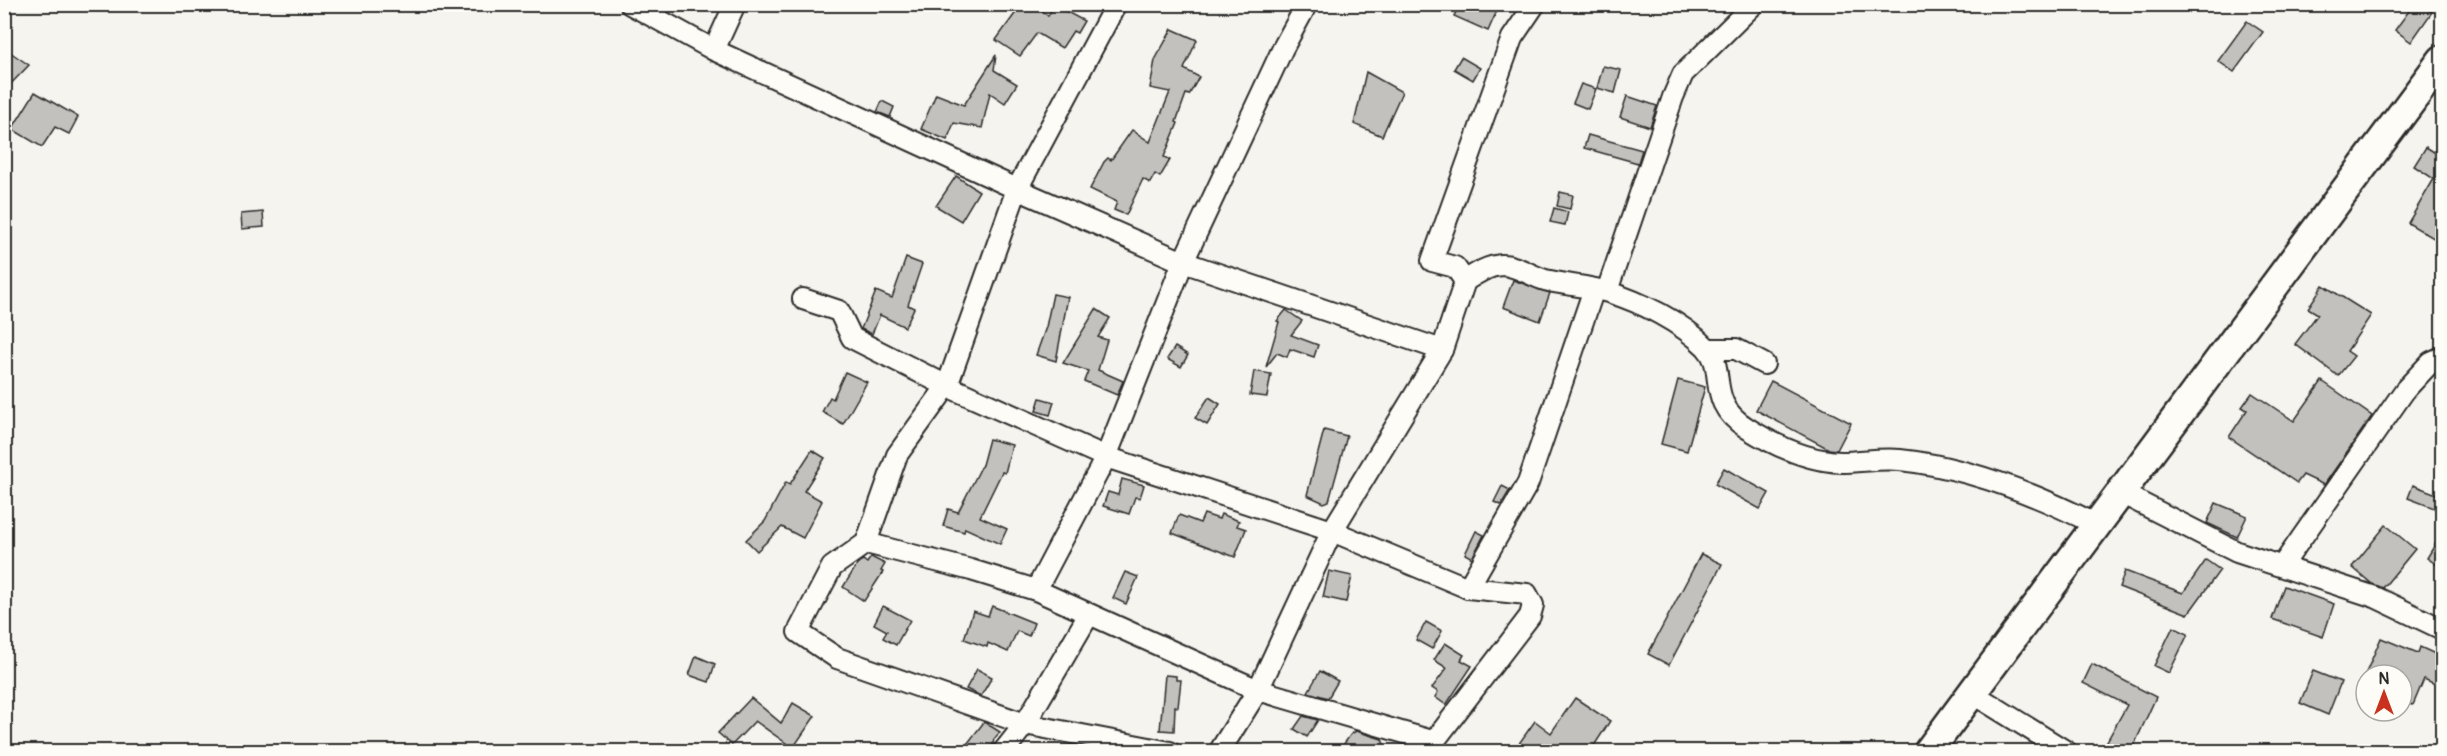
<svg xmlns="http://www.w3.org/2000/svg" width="2447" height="756" viewBox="0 0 2447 756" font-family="Pangolin,sans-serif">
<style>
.building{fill:#c2c1be;stroke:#2b2b2b;stroke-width:1.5}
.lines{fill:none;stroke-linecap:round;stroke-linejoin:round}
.street-casing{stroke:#2b2b2b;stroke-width:24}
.secondary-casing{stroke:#2b2b2b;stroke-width:33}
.street{stroke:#fdfcf7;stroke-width:20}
.secondary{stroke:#fdfcf7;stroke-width:28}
</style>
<rect width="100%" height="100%" fill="#f5f4ef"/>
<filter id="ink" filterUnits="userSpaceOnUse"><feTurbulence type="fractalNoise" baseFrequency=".0167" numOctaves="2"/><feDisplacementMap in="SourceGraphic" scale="12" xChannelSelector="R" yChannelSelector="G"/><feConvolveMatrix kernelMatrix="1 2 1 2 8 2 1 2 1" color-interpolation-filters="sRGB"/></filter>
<g filter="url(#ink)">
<g class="building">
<path d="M1022,4H1034L1048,16L1054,5L1084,21L1077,33L1073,31L1062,48L1037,33L1020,56L996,40Z"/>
<path d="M1460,4H1500L1488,31L1454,16Z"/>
<path d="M2414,4H2421L2432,12L2411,42L2395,30Z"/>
<path d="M2247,21L2263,32L2234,72L2218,61Z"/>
<path d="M1172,29L1197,40L1184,69L1199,77L1189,95L1186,94L1176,122L1178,123L1164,157L1170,160L1160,177L1155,174L1150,183L1143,179L1126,215L1114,210L1117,202L1090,189L1104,162L1108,158L1111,160L1132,130L1150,142L1170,92L1150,88L1155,60Z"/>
<path d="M4,48L29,65L4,91Z"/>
<path d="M996,55L994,70L1017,84L1005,103L990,93L982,128L954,123L947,140L921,129L936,94L964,105Z"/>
<path d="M1461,57L1480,68L1473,80L1454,69Z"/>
<path d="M1603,66L1621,70L1615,93L1597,88Z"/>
<path d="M1366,72L1402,92L1382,136L1354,124Z"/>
<path d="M1581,84L1596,89L1588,109L1573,103Z"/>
<path d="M35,92L78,117L69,134L55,127L42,147L12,129Z"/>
<path d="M1627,96L1657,106L1650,127L1620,117Z"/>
<path d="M882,101L894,107L890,117L877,112Z"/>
<path d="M1588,135L1642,150L1638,163L1584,148Z"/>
<path d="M2426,147L2442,157V243L2408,223L2434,179L2414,166Z"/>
<path d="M956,176L979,191L961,221L936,206Z"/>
<path d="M1560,192L1573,195L1570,209L1557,206Z"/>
<path d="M1554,208L1568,212L1565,225L1550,222Z"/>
<path d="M263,212L264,227L242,229L241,214Z"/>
<path d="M906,258L922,264L908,305L914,308L905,327L880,315L872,334L861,329L876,291L892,298Z"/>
<path d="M1513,280L1550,293L1540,321L1503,307Z"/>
<path d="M2323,285L2371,315L2347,351L2354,356L2338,376L2295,344L2318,314L2308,308Z"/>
<path d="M1053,294L1068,297L1056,361L1036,355L1046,327Z"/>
<path d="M1096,309L1110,318L1098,337L1107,340L1098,370L1123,381L1117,395L1084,381L1088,371L1063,363Z"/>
<path d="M1286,310L1302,321L1291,335L1318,345L1314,357L1290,349L1287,357L1277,353L1266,367L1279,322L1277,321Z"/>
<path d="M1175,347L1188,355L1181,367L1167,359Z"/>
<path d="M1254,371L1271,374L1267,397L1250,395Z"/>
<path d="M845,372L867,382L843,424L822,412L830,397L833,399Z"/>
<path d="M1678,380L1705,387L1687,451L1661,444Z"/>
<path d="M1771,381L1851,423L1837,450L1829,449L1756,410Z"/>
<path d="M2322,381L2372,416L2324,485L2303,475L2297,483L2229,437L2247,410L2242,407L2252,393L2294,421Z"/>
<path d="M1209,397L1220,404L1207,425L1195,418Z"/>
<path d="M1040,398L1054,402L1050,415L1036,411Z"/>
<path d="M1324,430L1347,436L1329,501L1324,503L1307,495Z"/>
<path d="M989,439L1012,445L1005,473L1002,472L980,517L1007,529L1000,544L965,528L964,532L943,526L948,509L958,512L982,465Z"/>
<path d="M812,450L825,458L804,491L822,501L803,538L782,527L757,551L746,540L765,521L786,482L790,484Z"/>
<path d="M1724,468L1769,493L1760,509L1715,484Z"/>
<path d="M1122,479L1144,485L1140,498L1135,497L1129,514L1103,506L1108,492L1118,495Z"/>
<path d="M2413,485L2442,496V511L2408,498Z"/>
<path d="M1502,486L1510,490L1501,505L1494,502Z"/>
<path d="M2216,503L2247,516L2237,537L2207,523Z"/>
<path d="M1204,514L1219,519L1221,514L1239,521L1237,526L1246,529L1235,557L1172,533L1179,515L1200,523Z"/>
<path d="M2386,525L2415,549L2383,588L2372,584L2352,567Z"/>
<path d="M1476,531L1484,535L1472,558L1465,554Z"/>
<path d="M2442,533V568L2427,558Z"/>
<path d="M1701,554L1722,564L1669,665L1648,654Z"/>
<path d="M871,557L885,564L881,571L883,572L864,601L843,587L859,562L863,560L867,563Z"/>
<path d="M2206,560L2220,570L2188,614L2119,587L2125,571L2183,593Z"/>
<path d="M1329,571L1352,576L1346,602L1323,597Z"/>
<path d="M1125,572L1138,577L1126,604L1113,598Z"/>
<path d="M2284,586L2334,604L2323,637L2272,619Z"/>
<path d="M883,606L910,620L896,645L883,638L887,631L874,624Z"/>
<path d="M992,606L1034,623L1029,636L1017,631L1008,652L988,643L987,647L964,639L973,611L988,616Z"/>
<path d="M1426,622L1442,631L1432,649L1416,640Z"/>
<path d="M2173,627L2188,634L2169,673L2154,666Z"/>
<path d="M2381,638L2418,653L2420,647L2442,657V687L2424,679L2413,705L2402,701V675H2365Z"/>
<path d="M1445,643L1464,655L1461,660L1472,666L1446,705L1435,697L1438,692L1432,688L1447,668L1434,660Z"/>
<path d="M696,656L715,664L709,682L689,675Z"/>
<path d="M2092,664L2156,697L2131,752H2122L2106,743L2127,705L2083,683Z"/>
<path d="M977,669L992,677L981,696L966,689Z"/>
<path d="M1320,671L1338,681L1328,698L1308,692Z"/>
<path d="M2313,671L2341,682L2328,715L2300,703Z"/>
<path d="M1165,675L1176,676V680H1181L1178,707L1175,706L1174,731L1160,730Z"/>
<path d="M751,698L781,723L793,703L815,716L793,748L755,721L732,745L718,733Z"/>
<path d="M1575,698L1610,721L1590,752H1513L1535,721L1551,733Z"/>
<path d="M1303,716L1318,720L1307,737L1294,729Z"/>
<path d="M984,722L1000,732L994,739L991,752H961Z"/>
<path d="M1356,731L1382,739L1387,752H1338L1351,734Z"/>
</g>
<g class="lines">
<g class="street-casing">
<g id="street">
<path d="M630,4L714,50L1017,189L1183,262L1442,350"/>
<path d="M1116,4L1017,189L947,386L897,455L866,543L832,567L798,632L837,658L1025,724L1170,752"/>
<path d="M714,50L735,4"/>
<path d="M1465,281C1477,273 1488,266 1502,265C1516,265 1532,276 1545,280C1566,285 1588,286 1608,292C1641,302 1681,322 1706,347C1728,370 1704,401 1747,428C1774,445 1809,461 1841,462C1860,462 1880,458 1900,460C1968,467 2036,494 2097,525"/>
<path d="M1607,291L1673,97L1683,74L1754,4"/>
<path d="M803,299L839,311L852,338L947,386L1106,457L1332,531L1468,588L1527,594L1533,605L1530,616L1426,752"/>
<path d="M1708,349H1736L1764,364"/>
<path d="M2121,493L2237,552L2375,597L2442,629"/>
<path d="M866,543L971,570L1036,590L1258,690L1432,741"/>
<path d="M2282,566L2405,390L2431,362L2442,357"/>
<path d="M1468,588L1528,483L1594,289"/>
<path d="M1036,590L1106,457L1183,262L1283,48L1307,4"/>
<path d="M1972,693L2067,752"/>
<path d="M1003,752L1025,724L1088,616"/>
<path d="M1219,752L1258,690L1332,531L1442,350L1465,281L1455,267L1432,261L1512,38L1535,4"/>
</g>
</g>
<g class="secondary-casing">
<path id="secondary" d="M1928,752L2442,60"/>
</g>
<use href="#street" class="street"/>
<use href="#secondary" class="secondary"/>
</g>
</g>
<rect width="2447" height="756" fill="none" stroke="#fdfcf7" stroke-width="24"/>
<rect x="12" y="12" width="2423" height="732" fill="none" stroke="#2b2b2b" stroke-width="2" filter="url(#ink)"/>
<g transform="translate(2384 693)"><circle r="28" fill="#fdfcf7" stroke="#a9a8a5" stroke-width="1.5"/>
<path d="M0-4.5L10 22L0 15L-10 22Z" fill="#c8321e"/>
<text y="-9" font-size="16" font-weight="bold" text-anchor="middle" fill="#2b2b2b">N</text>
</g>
</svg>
